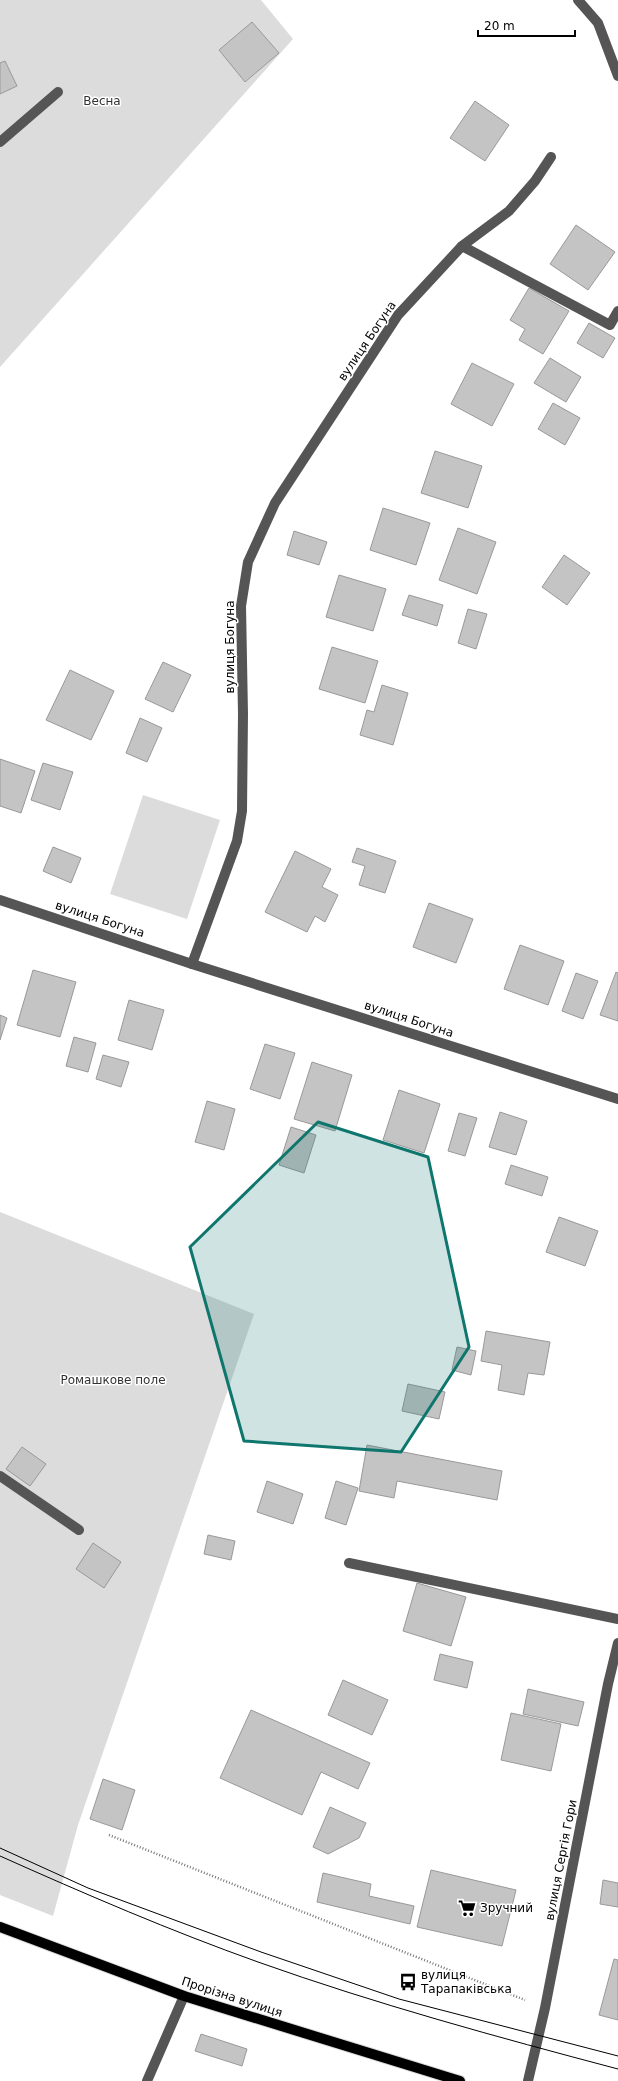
<svg xmlns="http://www.w3.org/2000/svg" width="618" height="2081" viewBox="0 0 618 2081" font-family="'DejaVu Sans',sans-serif">
<style>
.green{fill:#dcdcdc}
.building{fill:#c4c4c4;stroke:#999}
.lines{fill:none;stroke-linecap:round;stroke-linejoin:round}
.major-casing{stroke:#dbdbdb;stroke-width:12}
.path{stroke:#777;stroke-width:2.5;stroke-dasharray:1 2;stroke-linecap:butt}
.minor{stroke:#555;stroke-width:10}
.major{stroke:#000;stroke-width:10}
.tram{stroke:#000;stroke-width:1}
.marked{fill:#0f766e;fill-opacity:0.2;stroke:#0f766e;stroke-width:3;stroke-linejoin:round}
.labels{text-anchor:middle;dominant-baseline:central;stroke-width:3;stroke-linejoin:round;paint-order:stroke}
.park-label{font-size:12px;fill:#333;stroke:#fff}
.street-label{font-size:12px;fill:#000;stroke:#fff}
.poi-label{font-size:12px;fill:#000;stroke:#fff;text-anchor:start}
</style>
<rect width="100%" height="100%" fill="#fff"/>
<g class="green">
<path d="M0,0H261L293,39L0,367Z"/>
<path d="M143,795L220,820L187,919L110,894Z"/>
<path d="M0,1212L254,1314L78,1825L53,1916L0,1895Z"/>
</g>
<g class="building">
<path d="M252,22L279,53L245,82L219,50Z"/>
<path d="M5,61L17,86L0,94V63Z"/>
<path d="M475,101L509,125L485,161L450,138Z"/>
<path d="M576,225L615,252L588,290L550,264Z"/>
<path d="M529,288L569,311L543,354L519,340L525,329L510,320Z"/>
<path d="M589,323L615,338L603,358L577,343Z"/>
<path d="M550,358L581,377L566,402L534,383Z"/>
<path d="M472,363L514,384L492,426L451,404Z"/>
<path d="M553,403L580,418L565,445L538,429Z"/>
<path d="M435,451L482,466L468,508L421,493Z"/>
<path d="M383,508L430,523L416,565L370,550Z"/>
<path d="M458,528L496,542L477,594L439,580Z"/>
<path d="M294,531L327,542L319,565L287,555Z"/>
<path d="M564,555L590,573L567,605L542,587Z"/>
<path d="M339,575L386,589L373,631L326,617Z"/>
<path d="M409,595L443,605L437,626L402,615Z"/>
<path d="M468,609L487,614L476,649L458,643Z"/>
<path d="M332,647L378,661L365,703L319,689Z"/>
<path d="M163,662L191,675L173,712L145,699Z"/>
<path d="M70,670L114,691L91,740L46,720Z"/>
<path d="M382,685L408,693L393,745L360,735L367,710L374,712Z"/>
<path d="M140,718L162,728L147,762L126,753Z"/>
<path d="M0,759L35,771L21,813L0,806Z"/>
<path d="M43,763L73,772L60,810L31,800Z"/>
<path d="M53,847L81,858L71,883L43,871Z"/>
<path d="M357,848L396,861L385,893L359,885L365,866L352,862Z"/>
<path d="M295,851L331,869L322,887L338,895L325,922L315,916L307,932L265,912Z"/>
<path d="M429,903L473,919L456,963L413,947Z"/>
<path d="M520,945L564,961L548,1005L504,989Z"/>
<path d="M33,970L76,982L60,1037L17,1025Z"/>
<path d="M616,972L618,973V1021L600,1015Z"/>
<path d="M576,973L598,981L583,1019L562,1011Z"/>
<path d="M129,1000L164,1010L152,1050L118,1040Z"/>
<path d="M0,1015L7,1018L0,1040Z"/>
<path d="M74,1037L96,1043L88,1072L66,1066Z"/>
<path d="M265,1044L295,1053L280,1099L250,1089Z"/>
<path d="M103,1055L129,1062L121,1087L96,1079Z"/>
<path d="M312,1062L352,1075L335,1131L294,1119Z"/>
<path d="M399,1090L440,1104L424,1153L383,1140Z"/>
<path d="M207,1101L235,1109L224,1150L195,1142Z"/>
<path d="M500,1112L527,1121L516,1155L489,1147Z"/>
<path d="M459,1113L477,1118L465,1156L448,1151Z"/>
<path d="M291,1127L316,1135L304,1173L279,1165Z"/>
<path d="M511,1165L548,1177L542,1196L505,1184Z"/>
<path d="M559,1217L598,1231L585,1266L546,1252Z"/>
<path d="M486,1331L550,1342L544,1375L528,1373L524,1395L498,1390L502,1365L481,1361Z"/>
<path d="M457,1347L476,1351L471,1375L452,1370Z"/>
<path d="M408,1384L445,1392L439,1419L402,1411Z"/>
<path d="M367,1445L502,1471L497,1500L397,1481L394,1498L359,1491Z"/>
<path d="M22,1447L46,1464L30,1486L6,1469Z"/>
<path d="M267,1481L303,1494L293,1524L257,1512Z"/>
<path d="M336,1481L358,1488L346,1525L325,1518Z"/>
<path d="M208,1535L235,1541L231,1560L204,1554Z"/>
<path d="M93,1543L121,1562L104,1588L76,1569Z"/>
<path d="M417,1583L466,1597L451,1646L403,1631Z"/>
<path d="M440,1654L473,1662L467,1688L434,1680Z"/>
<path d="M343,1680L388,1700L372,1735L328,1715Z"/>
<path d="M528,1689L584,1702L578,1726L523,1714Z"/>
<path d="M251,1710L370,1763L358,1789L321,1772L302,1815L220,1778Z"/>
<path d="M511,1713L561,1724L551,1771L501,1760Z"/>
<path d="M103,1779L135,1790L122,1830L90,1819Z"/>
<path d="M330,1807L366,1823L359,1838L328,1854L313,1847Z"/>
<path d="M431,1870L516,1890L502,1946L417,1927Z"/>
<path d="M323,1873L371,1884L369,1896L414,1906L410,1924L317,1902Z"/>
<path d="M603,1880L618,1883V1907L600,1904Z"/>
<path d="M614,1959L618,1960V2020L599,2015Z"/>
<path d="M201,2034L247,2049L242,2066L195,2051Z"/>
</g>
<g class="lines">
<g class="major-casing">
<path id="major" d="M0,1927L184,1996L460,2081"/>
</g>
<path class="path" d="M109,1835L525,2000"/>
<g class="minor">
<path d="M578,0L598,23L618,76"/>
<path d="M0,142L58,92"/>
<path d="M462,246L610,325L618,311"/>
<path d="M0,900L192,964L618,1099"/>
<path d="M192,964L237,841L242,811L243,714L241,606L248,562L275,503L398,315L462,246L509,211L535,181L551,157"/>
<path d="M0,1476L79,1530"/>
<path d="M349,1563L618,1619"/>
<path d="M147,2081L184,1996"/>
<path d="M528,2081L545,2008L608,1684L618,1643"/>
</g>
<use href="#major" class="major"/>
<g class="tram">
<path d="M0,1848L88,1888L261,1952L399,1999L618,2056"/>
<path d="M0,1856C85,1894 171,1931 258,1962C376,2004 497,2037 618,2069"/>
</g>
</g>
<path class="marked" d="M318,1122L428,1157L469,1347L401,1452L244,1441L190,1247Z"/>
<defs>
<g id="supermarket-bare" transform="scale(1.38)"><path d="M-6-5.5h2.5l.6 2H6L4.5 2H-2.5L-4.4-4H-6ZM-1.5 3.2a1.3 1.3 0 1 0 .1 0ZM3 3.2a1.3 1.3 0 1 0 .1 0Z" fill="#000" stroke="#fff" stroke-width="2.5" paint-order="stroke"/></g>
<g id="bus-bare" transform="scale(1.38)"><path d="M-5-6H5V4H4V6H2V4H-2V6H-4V4H-5ZM-3.5-4V0h7V-4ZM-3.5 1.2v1.5H-2V1.2ZM2 1.2v1.5H3.5V1.2Z" fill="#000" stroke="#fff" stroke-width="2.5" paint-order="stroke"/></g>
</defs>
<g fill-rule="evenodd">
<use href="#supermarket-bare" x="467" y="1908"/>
<use href="#bus-bare" x="408" y="1982"/>
</g>
<g class="labels">
<g class="park-label">
<text x="102" y="101">Весна</text>
<text x="113" y="1380">Ромашкове поле</text>
</g>
<g class="street-label">
<text transform="translate(367 341) rotate(-56)">вулиця Богуна</text>
<text transform="translate(230 647) rotate(-90)">вулиця Богуна</text>
<text transform="translate(100 919) rotate(18)">вулиця Богуна</text>
<text transform="translate(409 1019) rotate(18)">вулиця Богуна</text>
<text transform="translate(561 1860) rotate(-79)">вулиця Сергія Гори</text>
<text transform="translate(232 1997) rotate(18)">Прорізна вулиця</text>
</g>
<g class="poi-label">
<text x="480" y="1908">Зручний</text>
<text x="421" y="1975">вулиця<tspan x="421" dy="14">Тарапаківська</tspan></text>
</g>
</g>
<path d="M478 30v6h97v-6" fill="none" stroke="#000000" stroke-width="2"/>
<text x="484" y="30" font-size="12" fill="#000000" stroke="#ffffff" stroke-width="3" paint-order="stroke">20 m</text>
</svg>
